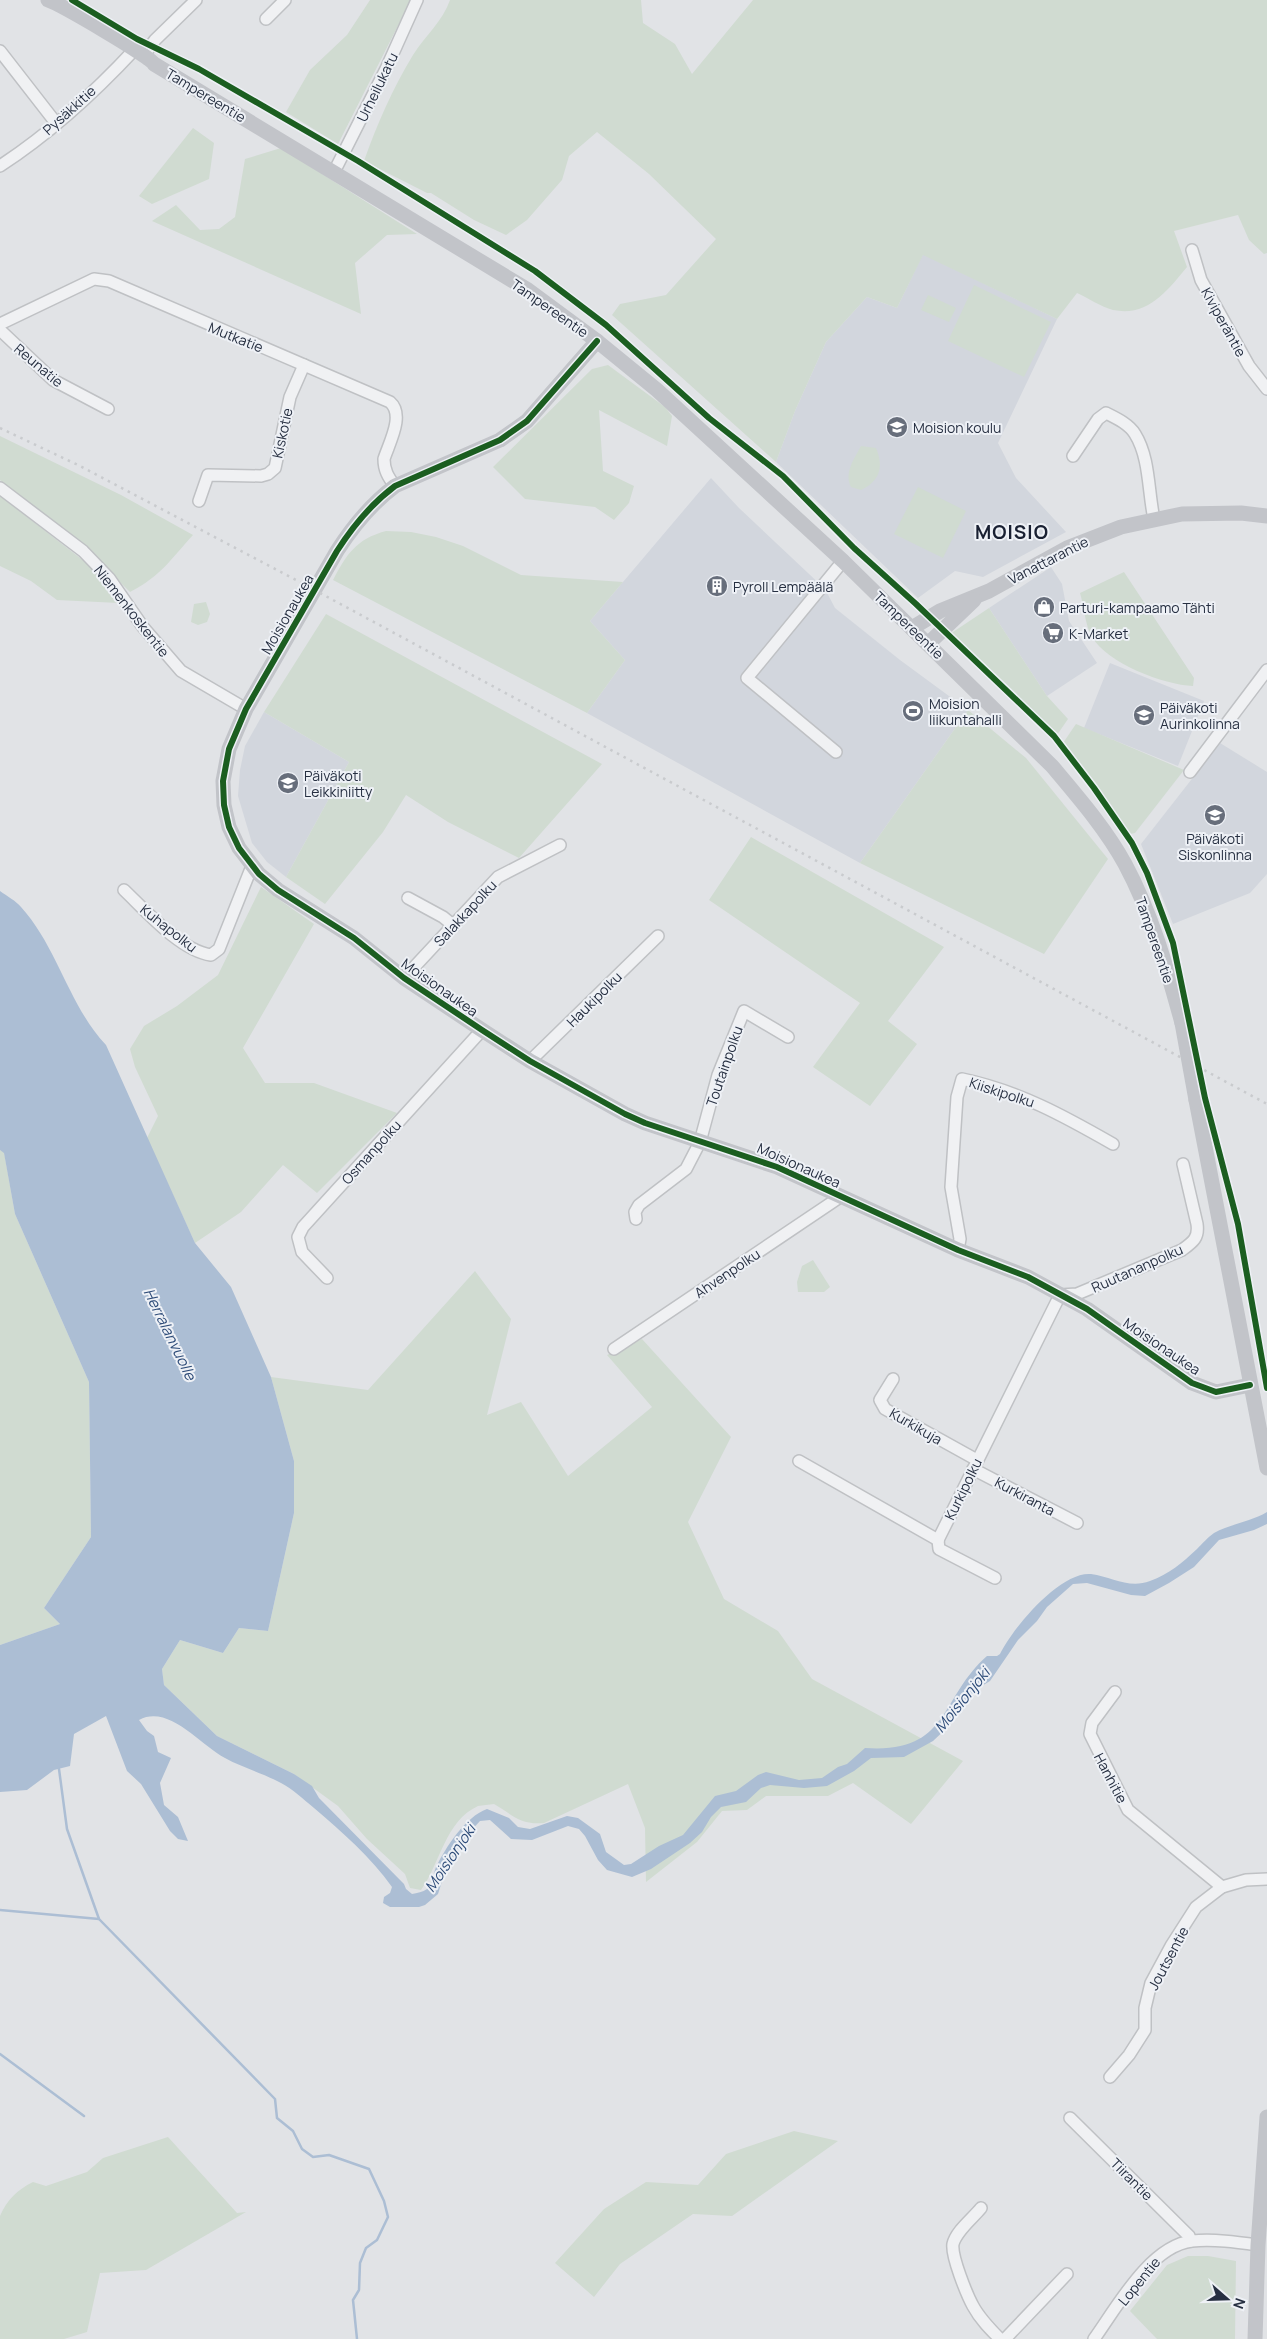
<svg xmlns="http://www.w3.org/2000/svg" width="1267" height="2339" viewBox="0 0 1267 2339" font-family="Manrope,sans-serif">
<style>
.built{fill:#d2d6dd}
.green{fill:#d0dbd1}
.water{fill:#acbed4}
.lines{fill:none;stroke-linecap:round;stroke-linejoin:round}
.stream{stroke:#acbed4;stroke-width:2.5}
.street-casing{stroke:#bfc1c4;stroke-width:14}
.street{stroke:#f0f1f3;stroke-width:11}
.secondary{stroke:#c2c4c9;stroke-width:15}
.rail{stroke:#c9cbce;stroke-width:2.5;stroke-dasharray:2.5 5;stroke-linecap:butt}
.secondary-bridge{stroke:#c2c4c9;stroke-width:15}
.cycleway-casing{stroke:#eef1f6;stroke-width:9}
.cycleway{stroke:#1b5e20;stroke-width:6}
.labels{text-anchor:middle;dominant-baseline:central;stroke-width:4;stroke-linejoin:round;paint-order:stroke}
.street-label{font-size:14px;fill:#262f41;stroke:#eef1f6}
.poi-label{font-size:14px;fill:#262f41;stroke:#eef1f6;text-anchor:start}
.water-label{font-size:15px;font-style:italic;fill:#2d4b78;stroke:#eef1f6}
.district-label{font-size:19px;font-weight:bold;letter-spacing:1px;fill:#192032;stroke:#eef1f6}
</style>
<rect width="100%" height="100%" fill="#e1e3e6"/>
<g class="built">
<path d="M923,254L1057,319L998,443L1016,478L1066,532L983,577L955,571L918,598L776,462L795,411L826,342L867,297L897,308Z"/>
<path d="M711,478L739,508L825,589L835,608L900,660L968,710L860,863L587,713L625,660L590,621Z"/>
<path d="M1051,567L1062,584L1069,621L1097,663L1047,696L989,608Z"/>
<path d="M1110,663L1204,701L1178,766L1084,728Z"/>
<path d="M264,712L349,762L286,877L267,862L252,843L238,796L240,770L245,746Z"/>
<path d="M1220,743L1267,772V874L1250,893L1173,924L1141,844Z"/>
</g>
<g class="green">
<path d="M370,0H411L338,144L286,112L310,70L347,35Z"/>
<path d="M450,0H641L643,23L675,44L692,74L753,0H1267V253L1264,254L1249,240L1238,215L1174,231L1187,267C1167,291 1148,317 1113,310C1101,307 1088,298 1077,293L1057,319L923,255L897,308L867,297L826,342L795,411L776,462L612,315L620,304L666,295L716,239L649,174L597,132L569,156L562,180L527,220L506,235L474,220L431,193H427L364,161C377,124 393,88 413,55C425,36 443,21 450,0Z"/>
<path d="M193,128L214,143L209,179L152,204L139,196Z"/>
<path d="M281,148L417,234L387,235L355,263L361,314L152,221L176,205L200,230L219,229L235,217L245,159Z"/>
<path d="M974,285L1051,322L1024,377L948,341Z"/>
<path d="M928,295L956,308L949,322L921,310Z"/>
<path d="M608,365L665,407L672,416L667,446L599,410L603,471L634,486L629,503L614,520L595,507L525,499L493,467L592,369Z"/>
<path d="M0,436L121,495L193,535C170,560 161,576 130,592L72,535L21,499L0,480Z"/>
<path d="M861,446L876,448C884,467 880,481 861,490L851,487C844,473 854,459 861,446Z"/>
<path d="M918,487L966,511L943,558L894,534Z"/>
<path d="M0,496L89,565L119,603L57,600L31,581L0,566Z"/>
<path d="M386,531L411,532L436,537L463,546L521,575L623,582L590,621L625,660L587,713L333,580C346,555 356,539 386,531Z"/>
<path d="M1124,572L1194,678L1193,686C1164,685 1107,663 1092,637C1085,625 1084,606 1080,593Z"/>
<path d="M206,602L210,614L207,622L198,625L191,622L194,604Z"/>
<path d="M989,608L1047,696L1068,719L1057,735L950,634Z"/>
<path d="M326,614L602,764L519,858L448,822L406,795L383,832L325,904L286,877L349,762L264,712Z"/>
<path d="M968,710L1026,758L1108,859L1044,954L860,863Z"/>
<path d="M1076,724L1184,770L1135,833L1130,834L1063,743Z"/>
<path d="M751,837L944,947L888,1021L917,1044L870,1106L813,1067L860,1003L709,900Z"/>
<path d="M261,887L314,924L243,1048L265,1083H314L397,1113L317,1193L283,1165L241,1212L195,1243L147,1138L158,1116L135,1067L130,1049L144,1026L177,1006L218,975Z"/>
<path d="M0,1150L4,1152L15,1214L89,1382L91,1537L44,1608L60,1624L0,1645Z"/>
<path d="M813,1260L830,1287L824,1292H798L797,1282L802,1266Z"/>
<path d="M475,1271L511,1319L487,1415L521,1402L568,1476L652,1407L607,1355L642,1339L731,1437L688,1522L724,1599L778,1631L812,1679L963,1761L911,1824L853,1783L828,1796H766L747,1810L722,1811L697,1842L646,1882L645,1828L628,1784L544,1823C520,1825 513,1815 494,1804C489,1805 483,1805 478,1806C445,1821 440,1864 421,1890L410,1888L405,1874L367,1839L338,1806L294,1774L217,1736L164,1685L162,1669L180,1640L223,1653L239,1628L268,1631L294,1513V1461L271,1377L368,1390Z"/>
<path d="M794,2131L838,2141L732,2216L693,2214L620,2264L594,2297L555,2263L604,2209L646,2182L698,2185L726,2154Z"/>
<path d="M168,2137L237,2213L246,2212L146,2270L100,2273L87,2332L64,2339H0V2216C7,2200 17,2190 33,2182L46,2186L87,2172L103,2158Z"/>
<path d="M1188,2256H1208L1236,2261L1235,2339H1157L1130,2311L1167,2265Z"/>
</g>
<path class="water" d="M0,891C7,896 16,901 21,907C58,948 69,1006 106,1045L195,1243L231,1287L271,1377L294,1461V1513L268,1631L239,1628L223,1653L180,1640L162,1669L164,1685L217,1736L294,1774L312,1786L319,1798L404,1884L406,1889L412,1894C417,1893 423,1892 427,1889C433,1884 433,1874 436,1867C446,1847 465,1817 487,1809L509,1818L518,1827L530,1829L567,1816L578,1818L600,1834L606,1852L624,1865L631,1864L659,1846L683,1835L715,1796L736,1791L758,1775L766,1772L799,1780L822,1778L838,1767L847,1764L865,1748C950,1754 939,1698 987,1656H997L1000,1654C1012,1629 1060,1571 1091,1574C1112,1577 1129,1589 1150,1581C1169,1574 1182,1563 1197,1549C1202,1544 1208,1537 1214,1533C1230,1524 1250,1522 1267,1512V1524L1254,1530L1219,1540L1194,1567L1169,1583L1145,1596L1131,1595L1087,1583L1073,1584L1047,1607L1037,1621L1018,1640L990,1681L980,1687L970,1696L949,1726L933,1741L904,1757L871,1758L854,1771L827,1786L804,1788L770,1785L761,1788L746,1802L721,1807L711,1817L702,1832L690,1843L651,1869L632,1877L607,1870L598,1860L585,1836L579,1829L568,1826L532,1840L511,1839L490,1820L480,1821L466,1836L445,1872L438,1894L425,1905L419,1907H390L383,1903L384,1897L390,1893L392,1887C371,1857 342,1832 314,1808C303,1799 293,1789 281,1783C263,1773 243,1768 225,1758C200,1745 169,1704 139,1720L147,1731L154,1736L158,1752L171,1758L160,1783L164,1805L178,1817L188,1841L178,1839L170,1831L141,1784L127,1771L106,1716L74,1734L70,1766L54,1770L27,1790L0,1792V1645L60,1624L44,1608L91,1537L89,1382L15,1214L4,1153L0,1150Z"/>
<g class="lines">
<g class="stream">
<path d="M59,1769L67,1829L99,1919L275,2099L277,2118L293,2131L302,2149L313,2157L329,2155L369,2169L384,2201L388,2217L377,2240L366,2248L360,2263L359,2290L353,2300L357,2339"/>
<path d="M0,1910L99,1919"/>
<path d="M0,2054L84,2116"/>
</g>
<g class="street-casing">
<g id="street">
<path d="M266,19L285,0"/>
<path d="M0,51L56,123"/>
<path d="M144,55L155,40L196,0"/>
<path d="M0,166C49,134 95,92 135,49"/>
<path d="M334,172L386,69L417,0"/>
<path d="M1192,250L1201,280L1249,366L1267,389"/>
<path d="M0,324L94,279L109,281L390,402C405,415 389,443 384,459C384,470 388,477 395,486"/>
<path d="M0,330L53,380L108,409"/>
<path d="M1073,456L1098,419L1106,413C1116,418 1129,424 1135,434C1150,458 1148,492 1154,519"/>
<path d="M0,488L83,551L109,578L143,627L181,671L246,709"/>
<path d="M199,501L208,475L261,476L268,474L275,468L290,397L304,365"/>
<path d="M836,752L747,678L843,561"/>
<path d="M1190,772L1267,670"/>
<path d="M124,890C146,911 181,951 211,955L219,949L252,866"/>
<path d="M408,898L443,917L454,926"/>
<path d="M404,978L498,877L560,845"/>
<path d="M530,1061L658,936"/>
<path d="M636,1219L635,1212L639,1205L686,1169L700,1142L718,1075L744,1011L788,1037"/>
<path d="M958,1250L960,1239L951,1187L957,1097L962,1079C1019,1091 1064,1116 1113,1144"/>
<path d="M327,1278L302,1252L298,1237L303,1227L482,1030"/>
<path d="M614,1349L840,1197"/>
<path d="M893,1379L880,1400L885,1409L977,1460"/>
<path d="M799,1461L938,1540"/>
<path d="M973,1469L1077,1523"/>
<path d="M938,1540L1060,1295L1077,1294L1182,1250C1193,1242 1199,1238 1197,1224L1183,1164"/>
<path d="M938,1540L939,1549L995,1578"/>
<path d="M1115,1692L1092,1723L1090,1734L1128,1810L1222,1887"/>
<path d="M1110,2077L1129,2055L1145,2030V2008L1151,1983L1171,1946L1196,1907L1222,1887L1246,1880L1267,1879"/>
<path d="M1070,2118L1189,2236L1191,2241"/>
<path d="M981,2208C973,2218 956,2231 953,2244C951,2256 967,2295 973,2306C980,2319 990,2329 1000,2339"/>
<path d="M1005,2339L1067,2274"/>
<path d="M1094,2339C1117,2307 1150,2246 1192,2241C1214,2239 1236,2242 1258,2245"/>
</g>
</g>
<use href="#street" class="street"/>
<g class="secondary">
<path d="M48,0C60,4 150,56 154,64L528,290L597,341L657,390L843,561L1052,766C1078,797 1106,829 1125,864C1152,914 1167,969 1182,1023"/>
<path d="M597,341L527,421L500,440L395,486C371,504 353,526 337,551L246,709L229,749L223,781L224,805L229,827L239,848L259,874L278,890L354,938L404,978L482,1030L530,1061L625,1114L645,1123L777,1167L958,1250L1028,1277L1087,1309L1192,1383L1216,1392L1250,1385"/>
<path d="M912,628L940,611L989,591L1067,548L1121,527L1182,514L1241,513L1267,516"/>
<path d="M928,644L974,600"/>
<path d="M1196,1100L1267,1468"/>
<path d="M1255,2339L1258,2245L1267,2117"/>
</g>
<path class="rail" d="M0,428L80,466L296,580L1267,1104"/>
<path class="secondary-bridge" d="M1182,1023L1196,1100"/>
<g class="cycleway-casing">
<g id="cycleway">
<path d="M72,0L137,39L199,69L358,161L535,271L606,325L709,418L783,476L854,548L916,604L1054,736L1094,788L1132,843L1147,873L1173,943L1205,1098L1238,1224L1267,1388"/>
<path d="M597,341L527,421L500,440L395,486C371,504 353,526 337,551L246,709L229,749L223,781L224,805L229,827L239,848L259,874L278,890L354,938L404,978L482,1030L530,1061L625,1114L645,1123L777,1167L958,1250L1028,1277L1087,1309L1192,1383L1216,1392L1250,1385"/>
</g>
</g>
<use href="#cycleway" class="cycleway"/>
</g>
<defs>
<g id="school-disc" transform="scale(1.125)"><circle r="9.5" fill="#676e7b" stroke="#eef1f6"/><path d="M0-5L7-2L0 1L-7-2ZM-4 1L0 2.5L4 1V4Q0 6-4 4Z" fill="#fff"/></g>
<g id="building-disc" transform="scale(1.125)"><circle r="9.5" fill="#676e7b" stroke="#eef1f6"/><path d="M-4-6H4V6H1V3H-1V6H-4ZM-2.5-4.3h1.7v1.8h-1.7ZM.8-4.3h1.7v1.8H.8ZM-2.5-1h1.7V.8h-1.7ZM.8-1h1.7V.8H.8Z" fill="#fff"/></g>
<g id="shop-disc" transform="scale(1.125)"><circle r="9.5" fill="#676e7b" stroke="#eef1f6"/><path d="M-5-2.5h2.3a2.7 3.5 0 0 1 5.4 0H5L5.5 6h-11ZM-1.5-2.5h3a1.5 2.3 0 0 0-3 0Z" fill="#fff"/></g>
<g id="supermarket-disc" transform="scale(1.125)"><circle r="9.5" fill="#676e7b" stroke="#eef1f6"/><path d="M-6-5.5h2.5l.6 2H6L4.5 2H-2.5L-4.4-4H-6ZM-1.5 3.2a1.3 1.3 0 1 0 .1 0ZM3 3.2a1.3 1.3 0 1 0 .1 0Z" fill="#fff"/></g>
<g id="stadium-disc" transform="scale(1.125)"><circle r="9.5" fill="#676e7b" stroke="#eef1f6"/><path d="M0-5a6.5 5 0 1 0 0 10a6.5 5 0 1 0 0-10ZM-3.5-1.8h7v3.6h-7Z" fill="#fff"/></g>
</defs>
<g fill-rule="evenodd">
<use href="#school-disc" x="897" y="427"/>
<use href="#building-disc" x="717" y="586"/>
<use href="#shop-disc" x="1044" y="607"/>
<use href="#supermarket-disc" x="1053" y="633"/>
<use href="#stadium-disc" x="913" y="711"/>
<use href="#school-disc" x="1144" y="715"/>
<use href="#school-disc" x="288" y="783"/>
<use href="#school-disc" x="1215" y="815"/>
</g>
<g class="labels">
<g class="street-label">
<text transform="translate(377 87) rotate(-64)">Urheilukatu</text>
<text transform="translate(206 95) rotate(31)">Tampereentie</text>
<text transform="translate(69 110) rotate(-42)">Pysäkkitie</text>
<text transform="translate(550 308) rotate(35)">Tampereentie</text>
<text transform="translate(1224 322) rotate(61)">Kiviperäntie</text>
<text transform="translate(236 337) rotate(22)">Mutkatie</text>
<text transform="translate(39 365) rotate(40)">Reunatie</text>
<text transform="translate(282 433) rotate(-78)">Kiskotie</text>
<text transform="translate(1048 560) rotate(-27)">Vanattarantie</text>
<text transform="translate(132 611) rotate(52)">Niemenkoskentie</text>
<text transform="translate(287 614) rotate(-60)">Moisionaukea</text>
<text transform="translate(909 625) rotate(44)">Tampereentie</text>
<text transform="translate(465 913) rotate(-47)">Salakkapolku</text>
<text transform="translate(169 928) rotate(38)">Kuhapolku</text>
<text transform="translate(1155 940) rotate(71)">Tampereentie</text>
<text transform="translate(440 987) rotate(35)">Moisionaukea</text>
<text transform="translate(594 999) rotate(-45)">Haukipolku</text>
<text transform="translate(724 1066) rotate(-71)">Toutainpolku</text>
<text transform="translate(1002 1092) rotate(18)">Kiiskipolku</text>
<text transform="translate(371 1152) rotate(-48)">Osmanpolku</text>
<text transform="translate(799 1165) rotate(24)">Moisionaukea</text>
<text transform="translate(1137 1268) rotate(-24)">Ruutananpolku</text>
<text transform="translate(727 1273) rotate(-34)">Ahvenpolku</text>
<text transform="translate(1162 1346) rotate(34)">Moisionaukea</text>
<text transform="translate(916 1426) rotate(30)">Kurkikuja</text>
<text transform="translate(963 1489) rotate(-64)">Kurkipolku</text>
<text transform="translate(1025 1496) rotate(28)">Kurkiranta</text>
<text transform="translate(1111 1778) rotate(62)">Hanhitie</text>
<text transform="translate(1168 1958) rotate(-62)">Joutsentie</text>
<text transform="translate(1132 2179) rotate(45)">Tiirantie</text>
<text transform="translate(1139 2281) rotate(-51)">Lopentie</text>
</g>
<g class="poi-label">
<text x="913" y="427">Moision koulu</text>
<text x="733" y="586">Pyroll Lempäälä</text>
<text x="1060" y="607">Parturi-kampaamo Tähti</text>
<text x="1069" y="633">K-Market</text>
<text x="929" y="703">Moision<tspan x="929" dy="16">liikuntahalli</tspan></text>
<text x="1160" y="707">Päiväkoti<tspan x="1160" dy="16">Aurinkolinna</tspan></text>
<text x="304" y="775">Päiväkoti<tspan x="304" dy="16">Leikkiniitty</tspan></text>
<text x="1215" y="838" text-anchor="middle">Päiväkoti<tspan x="1215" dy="16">Siskonlinna</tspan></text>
</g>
<g class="water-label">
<text transform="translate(170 1334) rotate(64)">Herralanvuolle</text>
<text transform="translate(962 1700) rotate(-51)">Moisionjoki</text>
<text transform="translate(450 1858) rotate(-56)">Moisionjoki</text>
</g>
<g class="district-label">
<text x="1012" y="532">MOISIO</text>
</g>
</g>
<g transform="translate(1227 2299) rotate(110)" stroke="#eef1f6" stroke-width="4" paint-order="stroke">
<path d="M0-4L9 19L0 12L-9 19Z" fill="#262f41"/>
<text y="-8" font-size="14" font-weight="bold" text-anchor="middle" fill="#262f41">N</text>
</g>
</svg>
